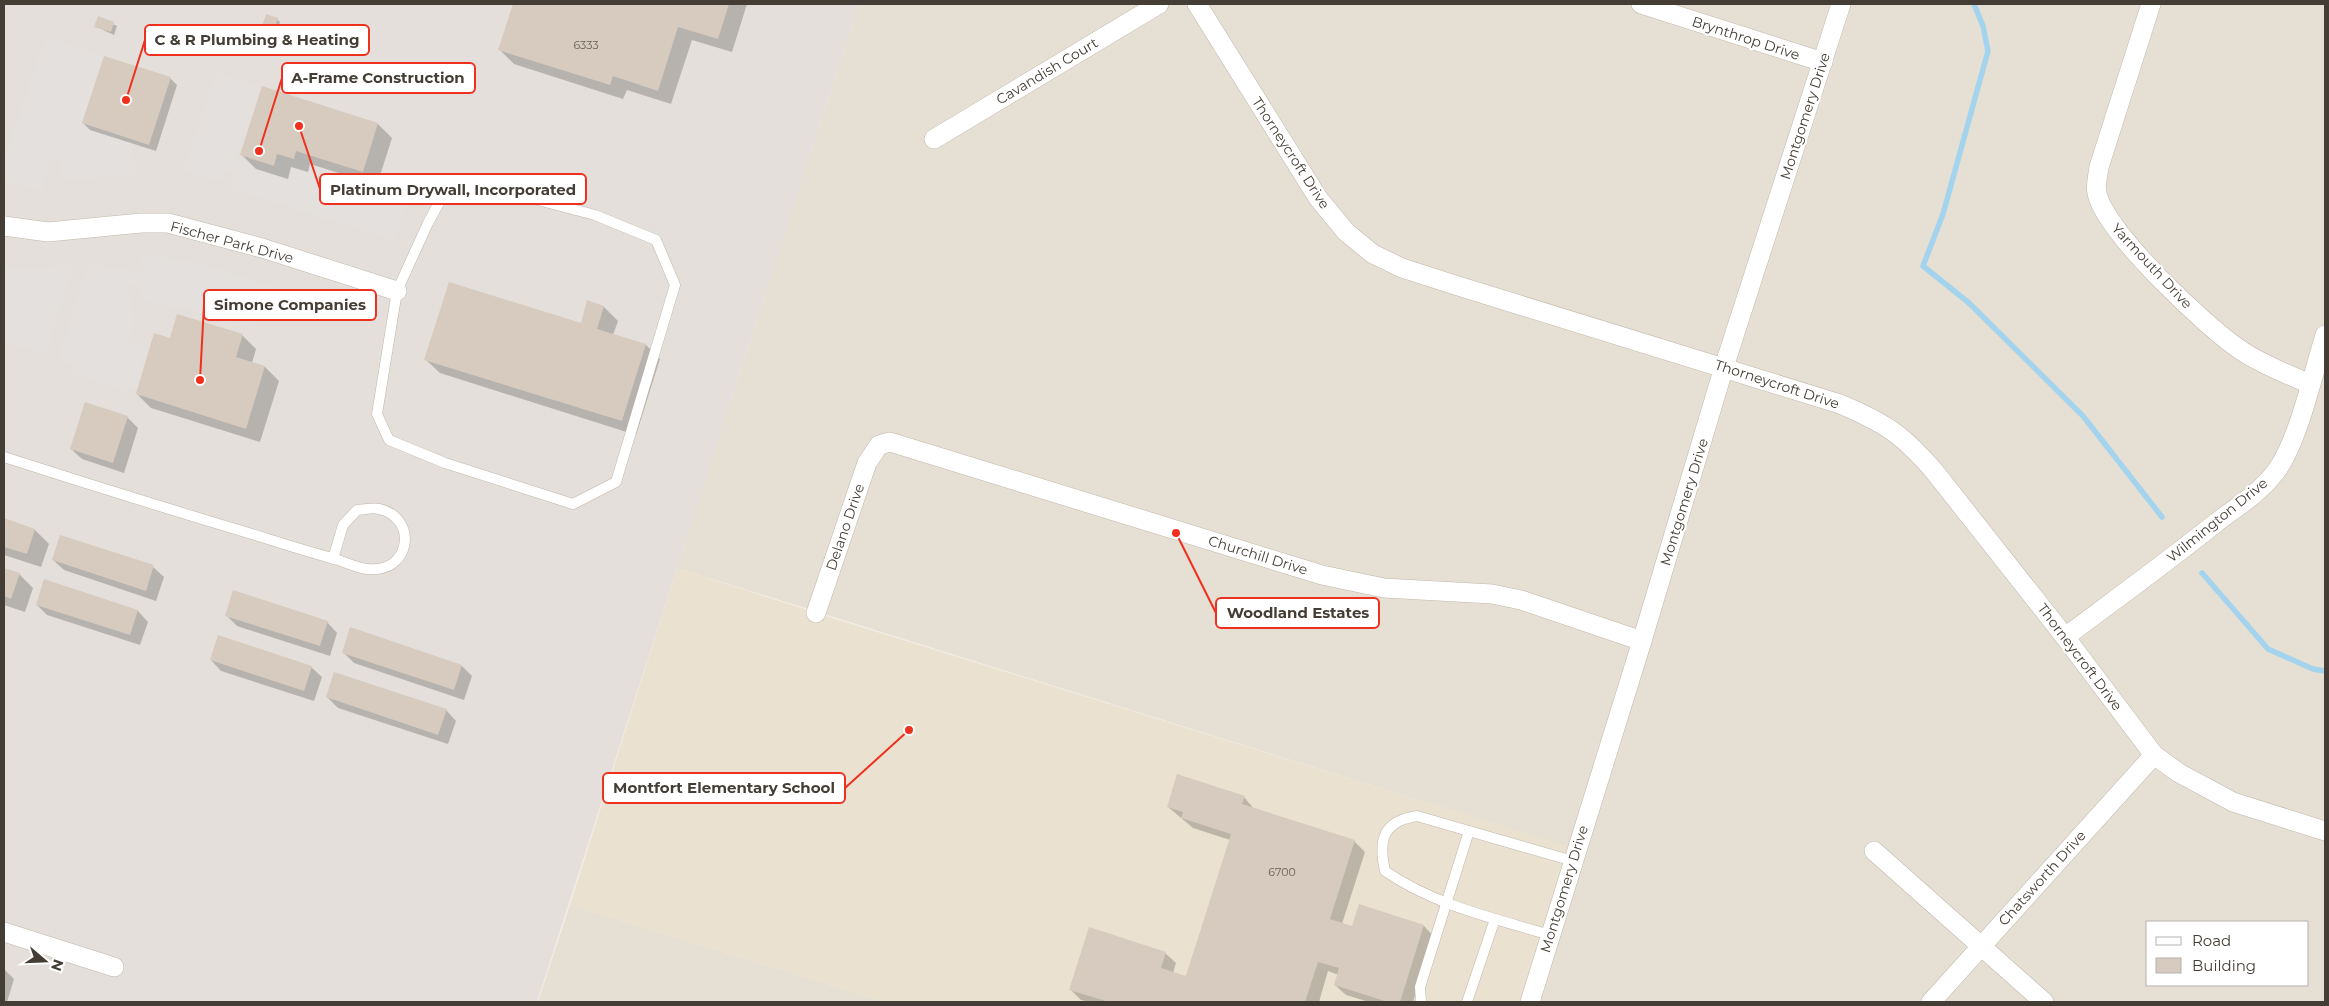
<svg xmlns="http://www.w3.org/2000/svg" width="2329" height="1006" viewBox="0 0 2329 1006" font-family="Montserrat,sans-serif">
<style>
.residential{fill:#e6dfd4;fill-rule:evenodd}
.industrial{fill:#e4dfda}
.education{fill:#ebe1d0}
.parking{fill:#e3e0dd}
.shadow{fill:#0003}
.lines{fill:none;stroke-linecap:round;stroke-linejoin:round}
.stream{stroke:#a4d4ed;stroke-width:5.5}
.building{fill:#d6cbbe}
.lane-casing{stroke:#c0b7ab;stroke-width:11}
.street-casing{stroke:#c0b7ab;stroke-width:20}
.lane{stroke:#fff;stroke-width:10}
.street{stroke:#fff;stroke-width:19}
.labels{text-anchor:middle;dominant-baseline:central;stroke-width:4.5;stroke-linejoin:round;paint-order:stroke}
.number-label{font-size:11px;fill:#686057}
.street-label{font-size:14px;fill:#443d35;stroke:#fff}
.leader{fill:none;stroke:#f0301e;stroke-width:2}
.callout-dot{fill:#f0301e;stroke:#fff;stroke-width:2}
.callout{fill:#fff;stroke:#f0301e;stroke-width:2}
.callout-label{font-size:15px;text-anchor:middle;font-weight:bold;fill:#443d35}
</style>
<rect width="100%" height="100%" fill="#f2ede5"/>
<g class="residential">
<path d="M859,4H2325V1002H1518L1569,847L677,568ZM2148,922H2308V985H2148Z"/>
<path d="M570,905L885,1002H538Z"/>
</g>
<path class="industrial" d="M4,4H859L537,1002H4Z"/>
<path class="education" d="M677,568L816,613L1570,847L1518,1002H885L570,905Z"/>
<g class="parking">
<path d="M45,36L103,55L81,124L133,141L135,176L59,180L58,162L52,160L42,192L4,180V161Z"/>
<path d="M215,72L259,86L236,157L274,169L278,156L293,161L296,153L362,174L357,190L406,206L395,241L231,189L235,174L226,172L222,183L183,171Z"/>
<path d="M141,253L200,263L285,290L275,322L254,315L249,329L186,309L141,301V285L129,286L135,321L129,342L148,348L135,387L131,386L129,392L71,374L74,366L57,361L88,262L129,271L141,269Z"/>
<path d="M75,264L46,355L4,342V270Z"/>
</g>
<g class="shadow">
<path d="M514,4H747L732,52L692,40L671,104L627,90L623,99L514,64L500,50Z"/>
<path d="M98,18L117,26L114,35L95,26Z"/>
<path d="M277,19L280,22L275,39L264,36L261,33Z"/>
<path d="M170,78L177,85L156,151L90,130L83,123Z"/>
<path d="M378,124L392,138L377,185L310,164L308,172L291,167L288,179L256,169L242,155Z"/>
<path d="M604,307L618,321L613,335L646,345L660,359L636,435L440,373L426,360L581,324Z"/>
<path d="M242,335L256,349L252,363L265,367L279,381L260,442L151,408L137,394Z"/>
<path d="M127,417L138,428L124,473L82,459L71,449Z"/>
<path d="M4,520L35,530L49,544L41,567L4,555Z"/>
<path d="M53,560L153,567L164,577L156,601L64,570Z"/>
<path d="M4,570L19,574L33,588L25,612L4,605Z"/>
<path d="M45,581L138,611L148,622L140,645L47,615L37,605Z"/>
<path d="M227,616L327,622L337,633L330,656L237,626Z"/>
<path d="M343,652L462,666L472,676L464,700L354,663Z"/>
<path d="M211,660L311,667L322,677L314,701L221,671Z"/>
<path d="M327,697L446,710L456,721L448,744L338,708Z"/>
<path d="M1244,797L1254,809L1354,841L1365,852L1342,924L1353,927L1360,906L1424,926L1434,937L1413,1002H1369L1346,995L1335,985L1339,975L1328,971L1319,1002H1089L1081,1000L1070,989L1165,953L1176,963L1173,973L1186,977L1230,840L1193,828L1168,807Z"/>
<path d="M4,969L14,979L7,1002H4Z"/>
</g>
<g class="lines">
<g class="stream">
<path d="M1974,4L1983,26L1988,51L1943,214L1923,266L1969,303L2083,416L2162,517"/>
<path d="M2202,573L2268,649L2313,669L2325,671"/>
</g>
</g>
<g class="building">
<path d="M513,4H729L718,39L678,27L658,91L613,76L610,85L498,50Z"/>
<path d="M266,14L278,18L272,37L260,33Z"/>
<path d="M98,16L114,22L111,32L94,27Z"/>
<path d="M104,56L171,77L149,145L82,123Z"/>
<path d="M262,86L378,123L363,172L296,151L294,159L277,154L274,166L240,155Z"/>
<path d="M449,282L581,323L587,300L604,306L597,329L646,344L622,421L424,360Z"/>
<path d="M177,314L243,334L236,357L265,366L246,429L136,394L154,333L170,338Z"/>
<path d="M85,402L128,416L113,463L70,449Z"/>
<path d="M4,518L35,529L27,554L4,547Z"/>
<path d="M60,535L154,565L146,591L52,560Z"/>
<path d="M4,568L20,573L11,599L4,596Z"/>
<path d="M44,579L138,610L130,635L36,605Z"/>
<path d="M233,590L328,621L320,646L225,616Z"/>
<path d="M350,627L462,665L454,690L342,653Z"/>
<path d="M218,635L312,666L304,691L210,660Z"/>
<path d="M334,672L447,709L438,735L326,697Z"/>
<path d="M1177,774L1245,796L1242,804L1355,840L1330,919L1352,926L1359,904L1424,925L1400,1002H1388L1334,985L1339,968L1318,962L1305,1002H1109L1069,990L1089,927L1166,952L1161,968L1186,976L1231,834L1181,818L1183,812L1167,807Z"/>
</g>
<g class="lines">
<g class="lane-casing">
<g id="lane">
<path d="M474,183L595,215L656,240L675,285L616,482L573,504L445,463L389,440L377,414L397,291L428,223L441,199Z"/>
<path d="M4,457C91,485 178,512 265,538C289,546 314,553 338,560C347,563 358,568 367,569C412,574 418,517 379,509C373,507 363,510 357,510L343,525L333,559"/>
<path d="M1550,935C1493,918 1434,905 1385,871C1378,840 1383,821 1417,816L1573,861"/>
<path d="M1421,1002L1420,987L1469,831"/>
<path d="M1467,1002L1495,919"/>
</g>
</g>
<g class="street-casing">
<g id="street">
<path d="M1197,4L1318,198L1346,232L1373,254L1402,268L1455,285L1840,404C1885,423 1902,434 1934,471L2065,637L2154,755L2179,773L2233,802L2325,831"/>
<path d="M1641,4L1823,62"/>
<path d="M2151,4L2099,167C2098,175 2095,185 2097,193C2104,231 2208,329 2242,351C2263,365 2287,374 2310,384"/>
<path d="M934,139L1159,4"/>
<path d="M4,226L48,232L141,223H168L262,248L397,291"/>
<path d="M816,613L867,463L879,445L890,442L1322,575L1384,588L1492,594L1521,600L1642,641"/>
<path d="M2065,637C2116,599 2167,562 2217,522C2237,507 2262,491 2277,470C2299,439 2313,373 2325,335"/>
<path d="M1874,851L2044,1002"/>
<path d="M4,932L114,967"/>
<path d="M1530,1002L1642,641L1724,367L1841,4"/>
<path d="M1931,1002L2154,755"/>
</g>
</g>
<use href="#lane" class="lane"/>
<use href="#street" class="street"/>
</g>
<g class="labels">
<g class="number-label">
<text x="586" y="45">6333</text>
<text x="1282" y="872">6700</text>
</g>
<g class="street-label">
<text transform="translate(1746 38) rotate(18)">Brynthrop Drive</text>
<text transform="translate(1047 71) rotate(-31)">Cavandish Court</text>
<text transform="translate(1805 116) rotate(-72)">Montgomery Drive</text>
<text transform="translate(1291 153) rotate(57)">Thorneycroft Drive</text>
<text transform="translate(232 242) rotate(15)">Fischer Park Drive</text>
<text transform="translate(2152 266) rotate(47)">Yarmouth Drive</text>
<text transform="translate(1777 384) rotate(18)">Thorneycroft Drive</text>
<text transform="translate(1684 502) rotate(-73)">Montgomery Drive</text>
<text transform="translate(2217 520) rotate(-39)">Wilmington Drive</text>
<text transform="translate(845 527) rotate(-71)">Delano Drive</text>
<text transform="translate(1258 555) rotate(17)">Churchill Drive</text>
<text transform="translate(2080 657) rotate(53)">Thorneycroft Drive</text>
<text transform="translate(2042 878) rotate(-48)">Chatsworth Drive</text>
<text transform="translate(1564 889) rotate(-73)">Montgomery Drive</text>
</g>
</g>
<path class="leader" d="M126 100L145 40M259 151L282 78M299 126L320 189M200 380L204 305M1176 533L1216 613M909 730L845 788"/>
<g class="callout-dot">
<circle cx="126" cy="100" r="5"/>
<circle cx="259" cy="151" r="5"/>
<circle cx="299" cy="126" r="5"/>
<circle cx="200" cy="380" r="5"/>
<circle cx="1176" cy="533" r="5"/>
<circle cx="909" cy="730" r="5"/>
</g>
<g class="callout">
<rect x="145" y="25" width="224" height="30" rx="5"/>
<rect x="282" y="63" width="193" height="30" rx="5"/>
<rect x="320" y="174" width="266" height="30" rx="5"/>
<rect x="204" y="290" width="172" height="30" rx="5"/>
<rect x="1216" y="598" width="163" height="30" rx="5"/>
<rect x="603" y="773" width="242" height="30" rx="5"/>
</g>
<g class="callout-label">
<text x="257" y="45">C &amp; R Plumbing &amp; Heating</text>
<text x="378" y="83">A-Frame Construction</text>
<text x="453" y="195">Platinum Drywall, Incorporated</text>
<text x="290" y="310">Simone Companies</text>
<text x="1298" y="618">Woodland Estates</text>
<text x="724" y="793">Montfort Elementary School</text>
</g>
<rect width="2329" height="1006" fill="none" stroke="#443d35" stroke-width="10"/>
<rect x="2146" y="921" width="162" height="65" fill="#ffffff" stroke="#b4b1ae"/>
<rect x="2156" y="937" width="25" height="8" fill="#ffffff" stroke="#b4b1ae"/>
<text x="2192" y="946" font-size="15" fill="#443d35">Road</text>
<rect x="2156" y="958" width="25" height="15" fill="#d6cbbe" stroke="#b4b1ae"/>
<text x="2192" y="971" font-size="15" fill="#443d35">Building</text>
<g transform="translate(45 961) rotate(109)" stroke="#ffffff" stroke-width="4" paint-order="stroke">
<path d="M0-4L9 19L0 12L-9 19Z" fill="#443d35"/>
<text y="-8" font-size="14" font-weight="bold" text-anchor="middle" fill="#443d35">N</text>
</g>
</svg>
